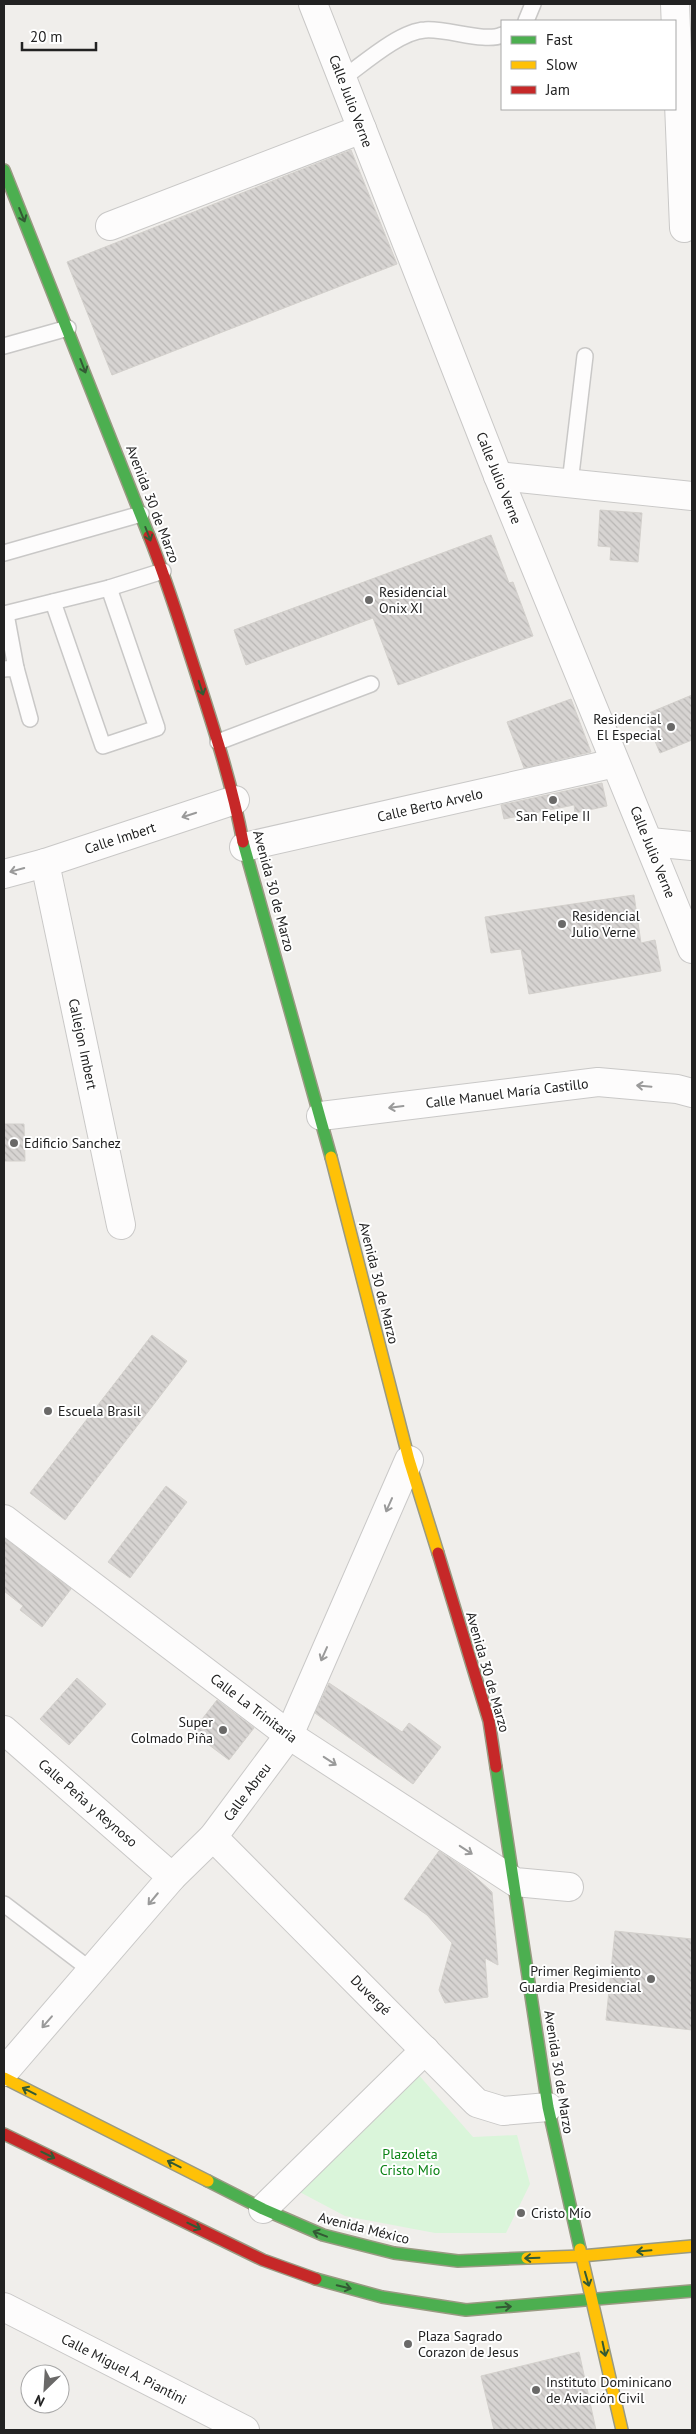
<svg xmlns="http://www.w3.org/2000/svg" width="696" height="2434" viewBox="0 0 696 2434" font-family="'PT Sans',sans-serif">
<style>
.park{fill:#daf5da}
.building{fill:url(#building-back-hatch);stroke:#d3d0cc}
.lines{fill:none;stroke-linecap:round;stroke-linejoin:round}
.lane-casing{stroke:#c9c8c7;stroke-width:18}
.street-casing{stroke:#c9c8c7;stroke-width:30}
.fast-casing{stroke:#999a82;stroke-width:14}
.slow-casing{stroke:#999a82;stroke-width:14}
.jam-casing{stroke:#999a82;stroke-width:14}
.lane{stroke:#fdfcfc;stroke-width:15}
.street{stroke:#fdfcfc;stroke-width:28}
.fast{stroke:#4caf50;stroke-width:11}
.slow{stroke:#ffc107;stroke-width:11}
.jam{stroke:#c62828;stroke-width:11}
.oneway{stroke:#335a34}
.oneway2{stroke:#9a9a9a}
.poi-dot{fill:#6a6968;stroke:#fff;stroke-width:2}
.labels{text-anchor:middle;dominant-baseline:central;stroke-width:4;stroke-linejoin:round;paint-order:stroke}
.street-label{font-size:14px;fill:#222;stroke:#fff}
.poi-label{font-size:14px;fill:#222;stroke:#fff;text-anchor:start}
.park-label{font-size:14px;fill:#0c8416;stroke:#fff}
</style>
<defs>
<pattern id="building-back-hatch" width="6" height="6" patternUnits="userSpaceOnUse" patternTransform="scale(1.25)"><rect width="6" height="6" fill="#d7d4d2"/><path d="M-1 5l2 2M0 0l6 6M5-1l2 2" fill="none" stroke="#b8b6b4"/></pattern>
</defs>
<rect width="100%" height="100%" fill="#f0eeeb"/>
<path class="park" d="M410,2065L473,2137L517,2135L530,2184L506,2233H435L345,2216L294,2189Z"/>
<g class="building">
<path d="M351,150L397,264L112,375L67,262Z"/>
<path d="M600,510L642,513L638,562L610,560L611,547L598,546Z"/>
<path d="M491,535L509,583L513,582L533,636L398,685L373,618L246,665L234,630Z"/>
<path d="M692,695V740L660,753L644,715Z"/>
<path d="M571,699L591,752L524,768L507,722Z"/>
<path d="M602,783L607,806L575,813L574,805L504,819L501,805Z"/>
<path d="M634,895L641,943L655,940L661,971L529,994L521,949L491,953L485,917Z"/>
<path d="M4,1124H24L25,1161H4Z"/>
<path d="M152,1335L187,1361L65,1520L30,1493Z"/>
<path d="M166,1486L187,1502L130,1578L108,1562Z"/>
<path d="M4,1538L71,1589L42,1627L20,1610L23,1606L4,1591Z"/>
<path d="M77,1678L106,1704L69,1745L40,1719Z"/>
<path d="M329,1683L402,1732L409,1723L441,1747L413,1784L315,1713Z"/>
<path d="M217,1700L254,1728L229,1760L192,1732Z"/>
<path d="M439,1851L469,1871L492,1892L498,1965L485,1958L488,1997L445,2003L439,1990L452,1943L427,1915L404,1899Z"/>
<path d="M615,1931L692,1939V2030L606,2020Z"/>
<path d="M579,2352L596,2430H494L481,2376Z"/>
</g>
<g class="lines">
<g class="lane-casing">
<g id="lane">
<path d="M526,21L533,4"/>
<path d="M342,79C363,64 400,31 425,30C447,28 485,43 502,35"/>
<path d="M4,346L68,328"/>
<path d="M570,483L585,356"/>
<path d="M4,553L141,514"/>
<path d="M53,602L103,746L157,728L109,588"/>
<path d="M4,614L109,588L163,571"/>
<path d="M6,614L16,668"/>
<path d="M4,669L16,668L30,719"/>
<path d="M218,742L371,684"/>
<path d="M4,1904L92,1971"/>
</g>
</g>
<g class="street-casing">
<g id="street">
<path d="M313,4L498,476L692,949"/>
<path d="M675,4L684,228"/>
<path d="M110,226L362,129"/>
<path d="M498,476L692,496"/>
<path d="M650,842L692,846"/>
<path d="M244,847L615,763"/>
<path d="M45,863L121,1225"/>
<path d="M4,874L45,863L235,800"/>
<path d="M321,1116L598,1082L677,1089L692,1093"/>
<path d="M4,1519L289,1735L515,1882L569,1887"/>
<path d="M4,1730L172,1877"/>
<path d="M213,1837L477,2103L503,2111L548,2107"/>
<path d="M4,2072L172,1877L213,1837L289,1735L409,1460"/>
<path d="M263,2209L425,2050"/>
<path d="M4,2307L245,2430"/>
</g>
</g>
<g class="fast-casing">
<g id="fast">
<path d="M4,170L149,536"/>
<path d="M243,842L331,1157"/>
<path d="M496,1767L548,2107L580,2249"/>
<path d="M208,2181L263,2209L323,2235L394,2253L458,2261L527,2258"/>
<path d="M316,2279L382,2297L466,2310L692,2291"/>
</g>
</g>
<g class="slow-casing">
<g id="slow">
<path d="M331,1157L409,1460L438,1553"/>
<path d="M4,2078L208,2181"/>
<path d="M580,2249L622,2430"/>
<path d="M527,2258L581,2256L692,2246"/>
</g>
</g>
<g class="jam-casing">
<g id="jam">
<path d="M149,536C167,581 181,627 196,673C214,729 232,784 243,842"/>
<path d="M438,1553L489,1721L496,1767"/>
<path d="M4,2134L263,2260L316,2279"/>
</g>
</g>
<use href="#lane" class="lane"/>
<use href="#street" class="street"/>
<use href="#fast" class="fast"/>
<use href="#slow" class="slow"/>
<use href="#jam" class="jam"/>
</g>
<defs><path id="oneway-shaft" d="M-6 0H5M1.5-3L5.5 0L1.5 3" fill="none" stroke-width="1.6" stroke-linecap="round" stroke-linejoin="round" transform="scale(1.25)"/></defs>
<g class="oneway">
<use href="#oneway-shaft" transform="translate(22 215) rotate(68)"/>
<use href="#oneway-shaft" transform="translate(83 366) rotate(69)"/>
<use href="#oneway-shaft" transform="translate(148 534) rotate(69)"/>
<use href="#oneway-shaft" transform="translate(201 688) rotate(72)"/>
<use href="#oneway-shaft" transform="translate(29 2091) rotate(-153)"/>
<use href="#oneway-shaft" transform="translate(48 2155) rotate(26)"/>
<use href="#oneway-shaft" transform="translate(174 2164) rotate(-153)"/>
<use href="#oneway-shaft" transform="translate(194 2226) rotate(26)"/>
<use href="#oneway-shaft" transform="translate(320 2234) rotate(-159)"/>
<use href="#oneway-shaft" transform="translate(644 2251) rotate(175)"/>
<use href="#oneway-shaft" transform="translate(532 2258) rotate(178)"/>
<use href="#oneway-shaft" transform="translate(587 2279) rotate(74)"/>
<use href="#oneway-shaft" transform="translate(344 2287) rotate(14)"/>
<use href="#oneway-shaft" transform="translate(504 2307) rotate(-4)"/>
<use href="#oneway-shaft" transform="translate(604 2349) rotate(78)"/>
</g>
<g class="oneway2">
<use href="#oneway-shaft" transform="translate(189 815) rotate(162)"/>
<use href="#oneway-shaft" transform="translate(17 870) rotate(165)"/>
<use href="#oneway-shaft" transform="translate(644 1086) rotate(-175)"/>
<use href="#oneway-shaft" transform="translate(396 1107) rotate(173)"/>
<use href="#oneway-shaft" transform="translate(389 1505) rotate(114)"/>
<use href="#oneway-shaft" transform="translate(324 1654) rotate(114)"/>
<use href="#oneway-shaft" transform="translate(330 1761) rotate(33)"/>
<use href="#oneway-shaft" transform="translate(466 1850) rotate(33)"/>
<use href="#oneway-shaft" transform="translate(153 1899) rotate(130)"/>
<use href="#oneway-shaft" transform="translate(47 2022) rotate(131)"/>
</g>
<g class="poi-dot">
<circle cx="369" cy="600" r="5"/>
<circle cx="671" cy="727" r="5"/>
<circle cx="553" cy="800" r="5"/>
<circle cx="562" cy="924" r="5"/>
<circle cx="14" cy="1143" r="5"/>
<circle cx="48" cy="1411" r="5"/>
<circle cx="223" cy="1730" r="5"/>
<circle cx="651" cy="1979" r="5"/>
<circle cx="521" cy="2213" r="5"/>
<circle cx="408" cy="2344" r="5"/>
<circle cx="536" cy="2390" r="5"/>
</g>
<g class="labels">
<g class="street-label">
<text transform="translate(351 101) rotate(69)">Calle Julio Verne</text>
<text transform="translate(499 478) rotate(68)">Calle Julio Verne</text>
<text transform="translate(153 504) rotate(69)">Avenida 30 de Marzo</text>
<text transform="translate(430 805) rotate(-13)">Calle Berto Arvelo</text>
<text transform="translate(120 838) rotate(-18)">Calle Imbert</text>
<text transform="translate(653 852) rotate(68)">Calle Julio Verne</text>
<text transform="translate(274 891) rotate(75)">Avenida 30 de Marzo</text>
<text transform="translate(83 1044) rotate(78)">Callejon Imbert</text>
<text transform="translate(507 1093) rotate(-7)">Calle Manuel María Castillo</text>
<text transform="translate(379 1283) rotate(76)">Avenida 30 de Marzo</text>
<text transform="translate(488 1672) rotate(74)">Avenida 30 de Marzo</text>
<text transform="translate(254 1708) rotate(37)">Calle La Trinitaria</text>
<text transform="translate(247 1792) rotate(-53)">Calle Abreu</text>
<text transform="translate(88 1803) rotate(41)">Calle Peña y Reynoso</text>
<text transform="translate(371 1995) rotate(45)">Duvergé</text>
<text transform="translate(559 2072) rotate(81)">Avenida 30 de Marzo</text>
<text transform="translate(364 2228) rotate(14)">Avenida México</text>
<text transform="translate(124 2369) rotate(27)">Calle Miguel A. Piantini</text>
</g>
<g class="poi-label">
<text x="379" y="592">Residencial<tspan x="379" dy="16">Onix XI</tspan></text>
<text x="661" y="719" text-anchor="end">Residencial<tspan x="661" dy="16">El Especial</tspan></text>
<text x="553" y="816" text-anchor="middle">San Felipe II</text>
<text x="572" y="916">Residencial<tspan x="572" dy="16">Julio Verne</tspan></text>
<text x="24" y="1143">Edificio Sanchez</text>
<text x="58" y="1411">Escuela Brasil</text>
<text x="213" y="1722" text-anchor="end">Super<tspan x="213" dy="16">Colmado Piña</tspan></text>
<text x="641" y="1971" text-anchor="end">Primer Regimiento<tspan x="641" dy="16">Guardia Presidencial</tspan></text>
<text x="531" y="2213">Cristo Mío</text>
<text x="418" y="2336">Plaza Sagrado<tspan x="418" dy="16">Corazon de Jesus</tspan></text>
<text x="546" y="2382">Instituto Dominicano<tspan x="546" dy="16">de Aviación Civil</tspan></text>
</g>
<g class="park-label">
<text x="410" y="2154">Plazoleta<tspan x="410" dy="16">Cristo Mío</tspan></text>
</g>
</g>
<rect width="696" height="2434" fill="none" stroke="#222222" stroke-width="10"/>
<rect x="501" y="20" width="175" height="90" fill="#ffffff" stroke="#a7a7a7"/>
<rect x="511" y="36" width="25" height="8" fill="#4caf50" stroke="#a7a7a7"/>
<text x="546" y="45" font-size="15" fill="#222222">Fast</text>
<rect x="511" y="61" width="25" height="8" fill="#ffc107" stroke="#a7a7a7"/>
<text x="546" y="70" font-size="15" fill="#222222">Slow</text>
<rect x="511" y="86" width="25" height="8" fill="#c62828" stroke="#a7a7a7"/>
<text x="546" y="95" font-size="15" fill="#222222">Jam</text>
<g transform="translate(45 2389) rotate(205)"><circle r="24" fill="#ffffff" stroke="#a7a7a7"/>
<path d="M0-4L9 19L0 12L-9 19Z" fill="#6a6968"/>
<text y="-8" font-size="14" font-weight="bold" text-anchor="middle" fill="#222222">N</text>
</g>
<path d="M22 42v8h74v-8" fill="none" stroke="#222222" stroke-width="2.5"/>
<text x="30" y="42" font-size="15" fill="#222222" stroke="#ffffff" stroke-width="4" paint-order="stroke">20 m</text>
</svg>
